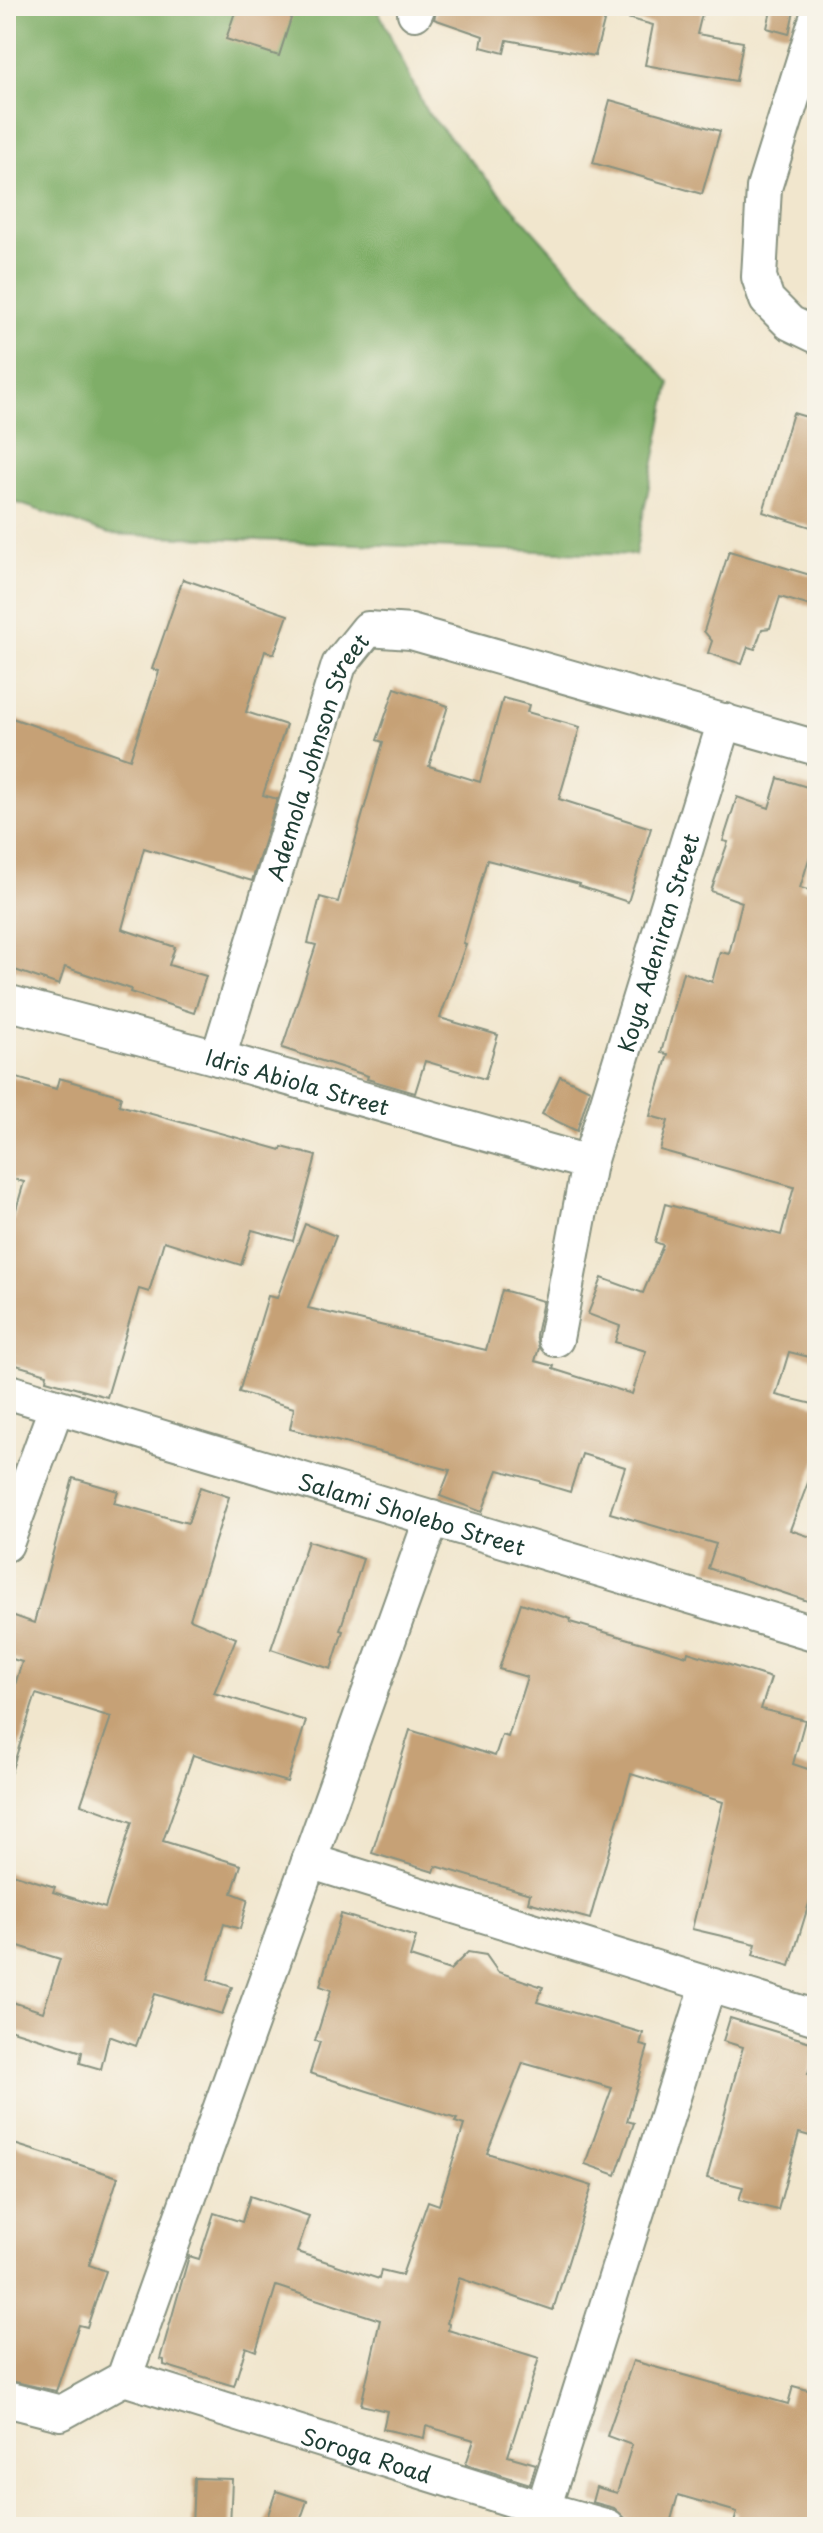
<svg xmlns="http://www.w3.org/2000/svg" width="823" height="2533" viewBox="0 0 823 2533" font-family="'Playpen Sans',sans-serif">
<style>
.forest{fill:#7fae68;stroke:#4f764e;stroke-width:2}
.building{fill:#c6a176}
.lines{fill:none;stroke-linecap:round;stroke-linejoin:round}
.street-casing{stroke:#889280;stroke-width:38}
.street{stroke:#fff;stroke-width:34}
.labels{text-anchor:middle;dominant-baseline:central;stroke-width:8;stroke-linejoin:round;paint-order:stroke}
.street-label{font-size:22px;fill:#1f3d34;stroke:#f7f3e8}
</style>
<rect width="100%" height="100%" fill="#f7f3e8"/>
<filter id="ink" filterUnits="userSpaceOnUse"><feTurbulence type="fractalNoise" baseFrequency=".0125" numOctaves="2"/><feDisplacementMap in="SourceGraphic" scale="16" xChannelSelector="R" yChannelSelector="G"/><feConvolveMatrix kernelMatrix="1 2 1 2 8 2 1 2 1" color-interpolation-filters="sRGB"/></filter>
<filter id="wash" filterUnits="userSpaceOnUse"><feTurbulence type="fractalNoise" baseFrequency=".006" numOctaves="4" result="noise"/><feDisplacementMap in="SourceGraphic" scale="32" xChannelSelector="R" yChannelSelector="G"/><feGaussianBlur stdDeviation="1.8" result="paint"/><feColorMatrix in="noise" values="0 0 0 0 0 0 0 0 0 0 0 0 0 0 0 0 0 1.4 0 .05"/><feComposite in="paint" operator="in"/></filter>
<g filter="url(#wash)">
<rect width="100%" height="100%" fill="#f1e6cd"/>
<path class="forest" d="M6,6H376L426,111L670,383L635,555L109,534L6,499Z"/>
<g id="blocks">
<g class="building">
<path d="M237,6H295L279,56L226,39Z"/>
<path d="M438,6H608L595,56L507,40L504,53L481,47L483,36L434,19Z"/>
<path d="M610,6H704L697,34L743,42L736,81L645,65L653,25L609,13Z"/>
<path d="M772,6H795L789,34L767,28Z"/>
<path d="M610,100L720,131L702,194L593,163Z"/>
<path d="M793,413L817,420V529L763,512Z"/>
<path d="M729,551L817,577V608L780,597L770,628L762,629L755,649L748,647L742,664L708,653L712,641L704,631Z"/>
<path d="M183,579L288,615L274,654L265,651L246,712L286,725L263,795L277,799L252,881L144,848L122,929L175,947L169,965L206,976L194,1013L130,992L131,989L65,967L59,985L6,967V716L130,759L159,671L152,669Z"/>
<path d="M395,688L448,706L429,766L480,782L503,698L529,705L527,712L580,727L559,799L651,828L628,902L579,886L580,884L487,860L463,943L466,944L440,1018L498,1035L485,1079L425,1061L415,1093L367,1079L368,1076L282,1048L316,945L308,943L320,897L338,902L383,742L377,740Z"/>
<path d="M778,778L817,790V833L800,888L817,892V1359L789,1352L776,1395L817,1405V1459L790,1530L817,1539V1604L708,1568L716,1544L610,1513L625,1467L582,1454L570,1492L540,1483V1481L498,1470L482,1512L440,1496L450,1470L290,1429L294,1408L239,1392L268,1296L277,1298L305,1224L336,1236L308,1308L486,1350L502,1290L543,1301L536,1335L539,1348L535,1361L554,1366L553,1369L632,1394L646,1351L615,1342L620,1326L588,1314L602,1278L643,1293L663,1245L655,1242L665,1204L781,1235L794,1187L660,1150L668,1121L650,1116L668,1054L661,1053L683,972L712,982L720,952L729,954L742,902L711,891L728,842L723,841L737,797L769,808Z"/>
<path d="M6,1075L56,1089L59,1078L121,1096L119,1105L281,1150L282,1147L316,1156L293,1241L252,1230L241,1265L164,1241L149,1292L139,1289L107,1397L46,1380L47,1374L6,1362V1244L24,1182L6,1177Z"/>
<path d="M560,1076L590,1090L577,1131L542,1114Z"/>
<path d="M73,1478L118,1491L114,1503L188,1523L200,1487L229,1497L190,1619L236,1638L214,1693L306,1721L287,1782L193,1755L163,1841L241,1865L232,1893L248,1899L240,1929L224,1924L208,1979L232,1987L222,2014L155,1994L136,2046L109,2036L101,2069L80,2063L82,2052L6,2028V2000L43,2012L60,1959L6,1942V1872L55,1887L53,1892L105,1908L132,1822L81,1804L111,1717L36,1694L11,1772L6,1771V1714L22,1662L6,1657V1613L34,1623Z"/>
<path d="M308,1541L363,1559L340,1630L343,1631L331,1669L271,1649Z"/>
<path d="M521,1603L571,1619L570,1622L687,1656L688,1652L771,1678L761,1709L805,1720L793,1764L817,1772V1877L790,1966L753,1955L756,1944L692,1929L723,1802L631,1774L590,1919L528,1902L530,1894L436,1866L434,1872L372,1853L410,1730L495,1756L502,1735L508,1737L527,1677L499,1669Z"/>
<path d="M341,1914L416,1937L410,1957L450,1970L468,1952L486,1955L498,1972L543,1987L537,2002L643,2033L640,2045L648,2047L627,2121L634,2123L616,2175L585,2164L612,2088L523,2063L487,2153L592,2186L553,2310L459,2278L447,2323L449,2324L448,2330L539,2358L508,2456L536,2464L530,2484L466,2464L474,2440L426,2426L424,2438L383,2429L387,2411L361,2405L380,2320L276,2286L256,2351L246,2347L234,2386L164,2365V2360L160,2359L189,2256L199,2259L214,2213L242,2222L250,2196L309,2216L297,2252L379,2279L381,2270L402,2275L428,2201L439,2205L464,2125L455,2122L457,2119L310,2073L320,2042L315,2041L331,1990L320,1986Z"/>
<path d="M730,2018L817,2044L808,2074L817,2076V2138L799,2133L778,2210L739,2200L743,2187L707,2178L743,2047L723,2041Z"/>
<path d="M11,2143L118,2177L89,2265L106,2271L87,2327L79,2325L56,2391L6,2380V2159Z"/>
<path d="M633,2361L788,2404L793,2386L815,2392L810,2409L817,2411V2417L809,2443L817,2446V2527H733L737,2512L678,2495L669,2527H652L626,2519L614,2508L592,2502L596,2487L617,2493L632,2445L607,2436Z"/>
<path d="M194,2478L232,2479L230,2527H192Z"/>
<path d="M276,2491L307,2501L298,2527H264Z"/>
</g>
</g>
</g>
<g filter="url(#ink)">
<use href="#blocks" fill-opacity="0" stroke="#889280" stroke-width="2"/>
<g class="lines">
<g class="street-casing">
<g id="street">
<path d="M415,13L418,6"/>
<path d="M817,18L764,188L759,277L767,300L790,323L817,336"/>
<path id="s1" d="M6,1002L218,1058L589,1163"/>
<path id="s2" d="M218,1058L339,665L368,629L411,632L817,748"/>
<path id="s3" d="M556,1339L589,1163L725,721"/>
<path id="s4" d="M6,1391L817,1634"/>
<path d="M6,1544L56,1408"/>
<path d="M309,1861L817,2018"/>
<path id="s5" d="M124,2378L543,2509L608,2527"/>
<path d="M6,2399L61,2413L124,2378L432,1518"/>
<path d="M543,2509L708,1986"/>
</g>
</g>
<use href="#street" class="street"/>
</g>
</g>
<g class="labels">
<g class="street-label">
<text stroke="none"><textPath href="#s2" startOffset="318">Ademola Johnson Street</textPath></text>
<text stroke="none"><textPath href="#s3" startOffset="410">Koya Adeniran Street</textPath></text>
<text stroke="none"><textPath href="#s1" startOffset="302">Idris Abiola Street</textPath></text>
<text stroke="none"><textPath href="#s4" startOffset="424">Salami Sholebo Street</textPath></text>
<text stroke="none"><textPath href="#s5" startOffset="254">Soroga Road</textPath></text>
</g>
</g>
<rect width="823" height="2533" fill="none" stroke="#f7f3e8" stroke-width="32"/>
</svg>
